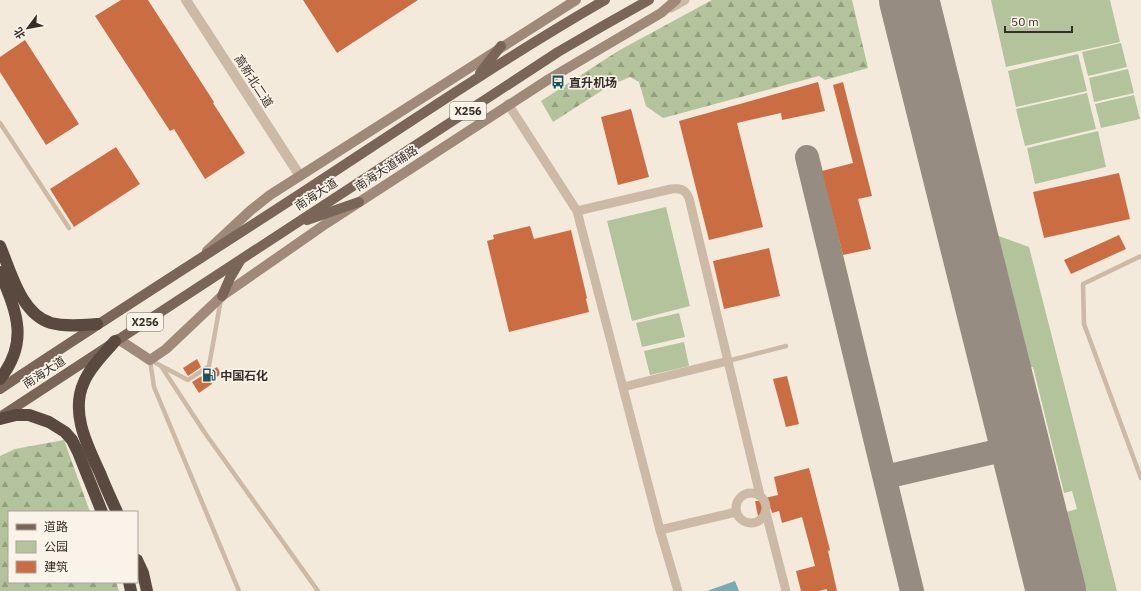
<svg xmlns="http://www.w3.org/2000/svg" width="1141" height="591" viewBox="0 0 1141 591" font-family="'IBM Plex Sans','Noto Sans SC',sans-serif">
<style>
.green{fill:#b3c39b}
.forest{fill:url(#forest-firs)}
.water{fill:#7aabb1}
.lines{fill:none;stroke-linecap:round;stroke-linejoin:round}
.taxiway{stroke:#968c82;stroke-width:24}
.runway{stroke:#968c82;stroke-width:60}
.building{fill:#ca6d43}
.service{stroke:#ccbaa7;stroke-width:4.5}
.minor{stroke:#ccbaa7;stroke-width:9}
.tertiary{stroke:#ccbaa7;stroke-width:10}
.secondary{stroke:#9f8979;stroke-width:10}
.primary{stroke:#7a6659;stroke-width:10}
.motorway{stroke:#59493f;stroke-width:12}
.labels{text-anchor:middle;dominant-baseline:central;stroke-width:3.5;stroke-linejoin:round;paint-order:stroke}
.shield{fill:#faf3e9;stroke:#726962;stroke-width:1}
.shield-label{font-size:11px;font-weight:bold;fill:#382e28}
.street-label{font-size:12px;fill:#382e28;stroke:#faf3e9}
.poi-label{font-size:12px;font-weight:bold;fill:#382e28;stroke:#faf3e9;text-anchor:start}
</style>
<defs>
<pattern id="forest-firs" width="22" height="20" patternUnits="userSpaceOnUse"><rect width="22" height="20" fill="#b3c39b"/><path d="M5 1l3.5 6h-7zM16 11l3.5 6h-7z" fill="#939f7e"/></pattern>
</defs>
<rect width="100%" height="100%" fill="#f3eadc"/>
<g class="green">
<path d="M991,0H1110L1120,42L1006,67Z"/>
<path d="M1121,43L1127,67L1088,76L1082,52Z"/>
<path d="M1078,54L1087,91L1016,107L1008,71Z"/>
<path d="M1128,69L1134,93L1094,102L1089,78Z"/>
<path d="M1087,93L1096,129L1025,146L1016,109Z"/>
<path d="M1134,95L1140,119L1101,128L1095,104Z"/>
<path d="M1098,131L1106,167L1035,184L1027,148Z"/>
<path d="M666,207L690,306L632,321L607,221Z"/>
<path d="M979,229L1029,247L1117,591H1071L1052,516L1077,509L1072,491L1064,493L1033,367L1014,368Z"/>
<path d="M679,313L685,337L642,347L636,323Z"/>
<path d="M684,342L689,366L650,375L644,351Z"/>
</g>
<g class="forest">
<path d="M712,0H852L868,68L825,80L819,76L663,118L646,106L639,82L630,77L609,86L553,122L541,101L618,51Z"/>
<path d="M64,440L90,512H9V582H116L119,591H0V456L15,449Z"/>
</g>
<path class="water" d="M735,581L739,591H707Z"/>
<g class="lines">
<g class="taxiway">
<path d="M807,157L912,591"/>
<path d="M885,477L1020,446"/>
</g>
<path class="runway" d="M909,0L1056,591"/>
</g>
<g class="building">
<path d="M121,0H148L214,102L213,103L245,153L205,179L174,129L170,131L95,16Z"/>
<path d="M303,0H418L337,53Z"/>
<path d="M25,40L79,124L46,145L0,72V57Z"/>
<path d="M818,82L825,111L782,120L781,113L737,123L763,227L709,240L679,121Z"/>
<path d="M843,82L872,196L858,199L871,249L843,255L822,171L853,163L833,85Z"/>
<path d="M631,109L649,177L618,185L601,117Z"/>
<path d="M116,147L140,184L74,227L50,189Z"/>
<path d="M1119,173L1130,219L1044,238L1033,192Z"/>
<path d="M530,226L534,239L571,230L587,298L586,299L589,312L509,332L487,241L494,239L493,235Z"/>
<path d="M1119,235L1126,249L1071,274L1064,260Z"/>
<path d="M769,248L780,296L724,309L713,261Z"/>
<path d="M197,359L201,367L188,376L183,368Z"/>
<path d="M217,367L221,374L211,381L212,384L199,393L192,382Z"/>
<path d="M787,376L799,424L786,427L773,379Z"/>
<path d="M809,468L830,550L828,551L837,591H827V589L819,591H801L796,571L815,566L802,517L782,523L779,511L772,513L771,509L767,507L762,509L760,515L758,516L755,501H762L765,498L778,495L774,477Z"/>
</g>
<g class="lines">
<g class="service">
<path d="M0,123L69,228"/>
<path d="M1141,256L1083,284L1084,324L1141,478"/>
<path d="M150,360L154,387L239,591"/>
<path d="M150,360L188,380L209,366L221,299"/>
<path d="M728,361L786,346"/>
<path d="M161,366L205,433L318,591"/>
</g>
<g class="minor">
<path d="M671,8L685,0"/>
<path d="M508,104L577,211L660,530L678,591"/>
<path d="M577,211L671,189C680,188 685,189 689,198L760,495"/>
<path d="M623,387L728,361"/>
<circle cx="751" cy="508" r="15"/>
<path d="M766,513L786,591"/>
<path d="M660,530L736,512"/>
</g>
<path class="tertiary" d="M186,0L300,176"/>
<g class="secondary">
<path d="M207,251L251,210L270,195L576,0"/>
<path d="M118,339L150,360L166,349L222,296L327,223L549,79L661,13L676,0"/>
</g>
<g class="primary">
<path d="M480,73L501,46"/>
<path d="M307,220L359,202"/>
<path d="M222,296L230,278L240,261"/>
<path d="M0,389C99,323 200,259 300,194C401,128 501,60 605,0"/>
<path d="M0,417L558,52L601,27L649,0"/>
</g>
<g class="motorway">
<path d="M0,246C11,272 21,314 51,323C66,327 82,325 97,324"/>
<path d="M0,272C16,311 30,341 0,379"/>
<path d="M115,341C104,354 90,367 84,382C70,412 87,445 100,473C105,486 111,499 117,512"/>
<path d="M0,419L16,415H29L49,422L65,432L72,440L78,452L102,512"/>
<path d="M137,560L143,573L147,591"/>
<path d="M129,582L131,591"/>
</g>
</g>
<defs>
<g id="bus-bare" transform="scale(1.08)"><path d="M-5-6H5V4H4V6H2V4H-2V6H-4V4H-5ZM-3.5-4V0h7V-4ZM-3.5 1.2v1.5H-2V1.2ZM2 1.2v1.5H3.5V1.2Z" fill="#1c535b" stroke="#faf3e9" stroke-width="2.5" paint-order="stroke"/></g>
<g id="fuel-bare" transform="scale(1.08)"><path d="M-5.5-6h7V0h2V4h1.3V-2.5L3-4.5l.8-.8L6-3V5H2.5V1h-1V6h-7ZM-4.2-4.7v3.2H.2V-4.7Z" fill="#1c535b" stroke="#faf3e9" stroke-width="2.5" paint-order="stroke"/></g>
</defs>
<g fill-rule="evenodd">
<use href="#bus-bare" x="558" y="82"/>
<use href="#fuel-bare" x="209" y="375"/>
</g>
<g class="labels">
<g class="shield">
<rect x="450" y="102" width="36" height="18" rx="3"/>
<rect x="127" y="313" width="36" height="18" rx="3"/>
</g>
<g class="shield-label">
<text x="468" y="111">X256</text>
<text x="145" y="322">X256</text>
</g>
<g class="street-label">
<text transform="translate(254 81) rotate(57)">高新北二道</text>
<text transform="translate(386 168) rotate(-33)">南海大道辅路</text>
<text transform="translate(316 194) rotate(-33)">南海大道</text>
<text transform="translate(44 372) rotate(-33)">南海大道</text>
</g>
<g class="poi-label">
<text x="569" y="82">直升机场</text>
<text x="220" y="375">中国石化</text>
</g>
</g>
<rect x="8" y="511" width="130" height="72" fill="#faf3e9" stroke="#aca49c"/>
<rect x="16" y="524" width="20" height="6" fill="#7a6659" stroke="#aca49c"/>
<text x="44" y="531" font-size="12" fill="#382e28">道路</text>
<rect x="16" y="541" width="20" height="12" fill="#b3c39b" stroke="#aca49c"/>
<text x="44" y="551" font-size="12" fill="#382e28">公园</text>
<rect x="16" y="561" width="20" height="12" fill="#ca6d43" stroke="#aca49c"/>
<text x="44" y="571" font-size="12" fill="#382e28">建筑</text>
<g transform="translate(28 28) rotate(238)" stroke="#faf3e9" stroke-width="3" paint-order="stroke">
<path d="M0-3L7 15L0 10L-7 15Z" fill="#382e28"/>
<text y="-6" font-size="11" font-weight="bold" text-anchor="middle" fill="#382e28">北</text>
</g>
<path d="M1005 26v6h67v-6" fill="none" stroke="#382e28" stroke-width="2"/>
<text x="1011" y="26" font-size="12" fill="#382e28" stroke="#faf3e9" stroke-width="3" paint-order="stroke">50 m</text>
</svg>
